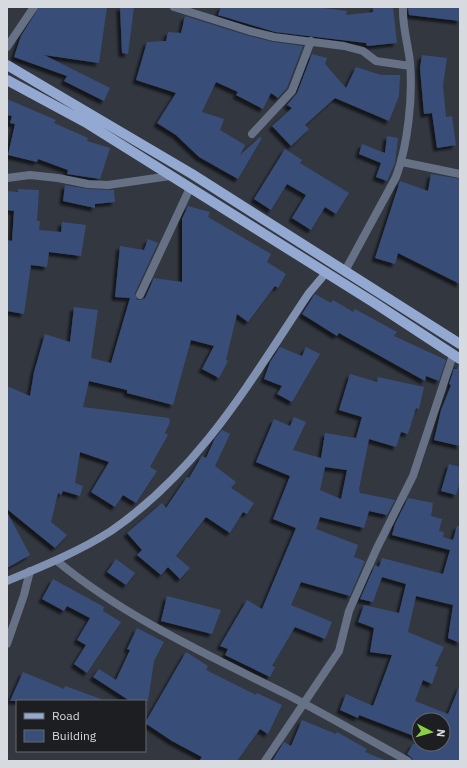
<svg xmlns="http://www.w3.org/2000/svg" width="467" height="768" font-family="'IBM Plex Sans',sans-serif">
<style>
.building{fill:#394e78;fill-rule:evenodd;filter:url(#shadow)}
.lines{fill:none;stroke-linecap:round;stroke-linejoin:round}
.street{stroke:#667185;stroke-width:8}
.secondary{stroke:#8090b0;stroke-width:8}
.primary{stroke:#94a9d1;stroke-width:10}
</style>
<defs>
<filter id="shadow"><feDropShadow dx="-3.5" dy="3.5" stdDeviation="1" flood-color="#0009"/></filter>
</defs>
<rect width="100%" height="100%" fill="#323740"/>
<path class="building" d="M39,7H107L99,63L44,55L110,88L104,101L64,81L67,76L14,57L21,36Z
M120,7H134L128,54L122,53Z
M221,7H316L347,11L346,15L373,12V7H393L397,43L367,46L366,43L275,32L218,15Z
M408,7H460V21L409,15Z
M185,16L249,36L273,42L303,46L287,88L278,98L271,93L263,109L236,95L238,92L216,82L202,112L224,119L220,130L245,145L240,155L260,137L262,138L238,179L199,157L176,135L157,123L176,93L136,80L147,42L166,41L168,32L181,33Z
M312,54L327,58L325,64L346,88L356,67L381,75H400L399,96L389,121L335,98L305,125L309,129L291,146L272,126L292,108L287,105L297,93Z
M422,55L447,58L443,85L446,117L452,116L456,145L437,148L432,113L424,114L420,68Z
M7,99L56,120L54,123L88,138L87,141L110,148L100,179L67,174L68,170L38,159L37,162L8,155L15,124L10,123L12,116L7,115Z
M387,136L398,138L395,163L387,181L376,177L381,163L359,154L362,144L385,153Z
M285,149L302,160L300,163L349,193L336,214L325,207L311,230L292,218L306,195L287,184L271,210L254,199Z
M431,174L460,179V284L398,253L395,264L375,258L400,181L428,191Z
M65,185L88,189L114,190L115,202L95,204V208L63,201Z
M18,189L39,190L37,221H40L39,230L61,232L62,222L86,225L81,256L49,252L47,267L31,265L24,314L7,311V240L12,241L14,211L7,210V191L18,192Z
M188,206L210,212L208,217L271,254L267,262L286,274L278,288L275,286L248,322L237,314L226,360L228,361L219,378L202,369L214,346L191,340L173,405L127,393V390L89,381L83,407L169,418L170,422L165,433L168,435L150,467L157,471L136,503L123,495L115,507L91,492L109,462L80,452L75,483L83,486L80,496L63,491L61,495L58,493L51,522L67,535L55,548L7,509V386L30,396L34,372L45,334L70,342L74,307L98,310L91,358L111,363L130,298L115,297L120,246L144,250L148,239L158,243L135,293L137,300H141L145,298L154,278L182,282V219Z
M315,294L331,303L333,300L353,312L355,309L397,332L394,336L446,360L439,381L426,376L425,381L339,333L337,336L302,314Z
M280,347L302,356L306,347L320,354L292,402L277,394L282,386L264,379L270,362Z
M458,365H460V446L434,440L441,410L451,385L449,384L454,369H457Z
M350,374L377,382L378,377L424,387L419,409L416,408L408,434L401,432L396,447L369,439L359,489L360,493L395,500L387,515L369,511L364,528L320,517L316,529L358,545L354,557L365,561L350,596L301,582L291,605L332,622L325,639L295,627L272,666L275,667L270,677L225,655L228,649L220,646L247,600L262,609L296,528L273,519L290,476L256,462L274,419L290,426L294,417L306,422L293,450L321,458L325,433L356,438L362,417L339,410ZM325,467L347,470L341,499L320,490Z
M222,430L230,434L215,466L236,482L231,488L254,503L247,514L243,512L230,533L206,517L176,556L190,568L180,579L168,567L161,575L137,555L142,550L127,533L162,503L166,508L187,477L189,478L202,456L206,458L215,438Z
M449,464L460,467V482L456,495L441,491Z
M408,498L433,503L431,516L442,519L439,531L444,532L443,537L453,540L457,526H460V643L448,638L453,605L416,596L408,632L444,647L435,666L438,667L432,684L423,680L415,701L448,714L460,685V761H413L412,758L407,754L413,744H443V720H419V738L359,715L358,718L340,710L346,694L373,706L392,655L370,652L374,628L358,622L364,605L399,613L406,584L382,577L373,602L360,599L375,565L379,567L382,558L443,574L450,550L392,535L395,524Z
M7,512L30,555L7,568Z
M116,559L135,573L126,585L107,572Z
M53,579L104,607L103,611L121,622L87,673L74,664L86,645L77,640L90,618L67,606L64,611L42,599Z
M167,596L221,610L212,634L161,621Z
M137,628L164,642L154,661L148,701H130L93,677L99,669L116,680L130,650L127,649Z
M186,652L208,666L206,670L256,695L257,693L282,705L268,734L260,729L237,761H199L202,757L172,741L145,723Z
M23,672L64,689L65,686L101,699V701H10Z
M302,720L336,734L337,732L367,749L365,752L387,761H272L284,742L291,746Z"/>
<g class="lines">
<path class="street" d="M174,7L250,31L274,37L344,46L363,51L376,61L410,66
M7,47L34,7
M252,134L292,91L311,41
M402,162L460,174
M7,178L30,175L58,178L88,184L108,185L170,176
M345,271L396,177C408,145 413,96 410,62C408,44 402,25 403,7
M140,295L190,188
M57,561C126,618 208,655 288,695C328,716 368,739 408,761
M7,644L24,595L30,571
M265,761L339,651L349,611L376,550L413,476L453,355"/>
<path class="secondary" d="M7,581C43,566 78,552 111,531C201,469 250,381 309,293L325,274"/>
<path class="primary" d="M7,65L192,174L460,344
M7,80L85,122L373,302L460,359"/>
</g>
<rect width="467" height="768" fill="none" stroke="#d7dadf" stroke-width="16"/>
<rect x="16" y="700" width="130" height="52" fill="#1c1e22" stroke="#67696e"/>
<rect x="24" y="713" width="20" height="6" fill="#94a9d1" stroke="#67696e"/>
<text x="52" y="720" font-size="12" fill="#d7dadf">Road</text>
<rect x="24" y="730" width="20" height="12" fill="#394e78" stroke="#67696e"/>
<text x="52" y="740" font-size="12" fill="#d7dadf">Building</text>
<g transform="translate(431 732) rotate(96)"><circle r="19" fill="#1c1e22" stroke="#67696e"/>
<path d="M0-3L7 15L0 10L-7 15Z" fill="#8bce46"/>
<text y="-6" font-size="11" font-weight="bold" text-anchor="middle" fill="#d7dadf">N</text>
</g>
</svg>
